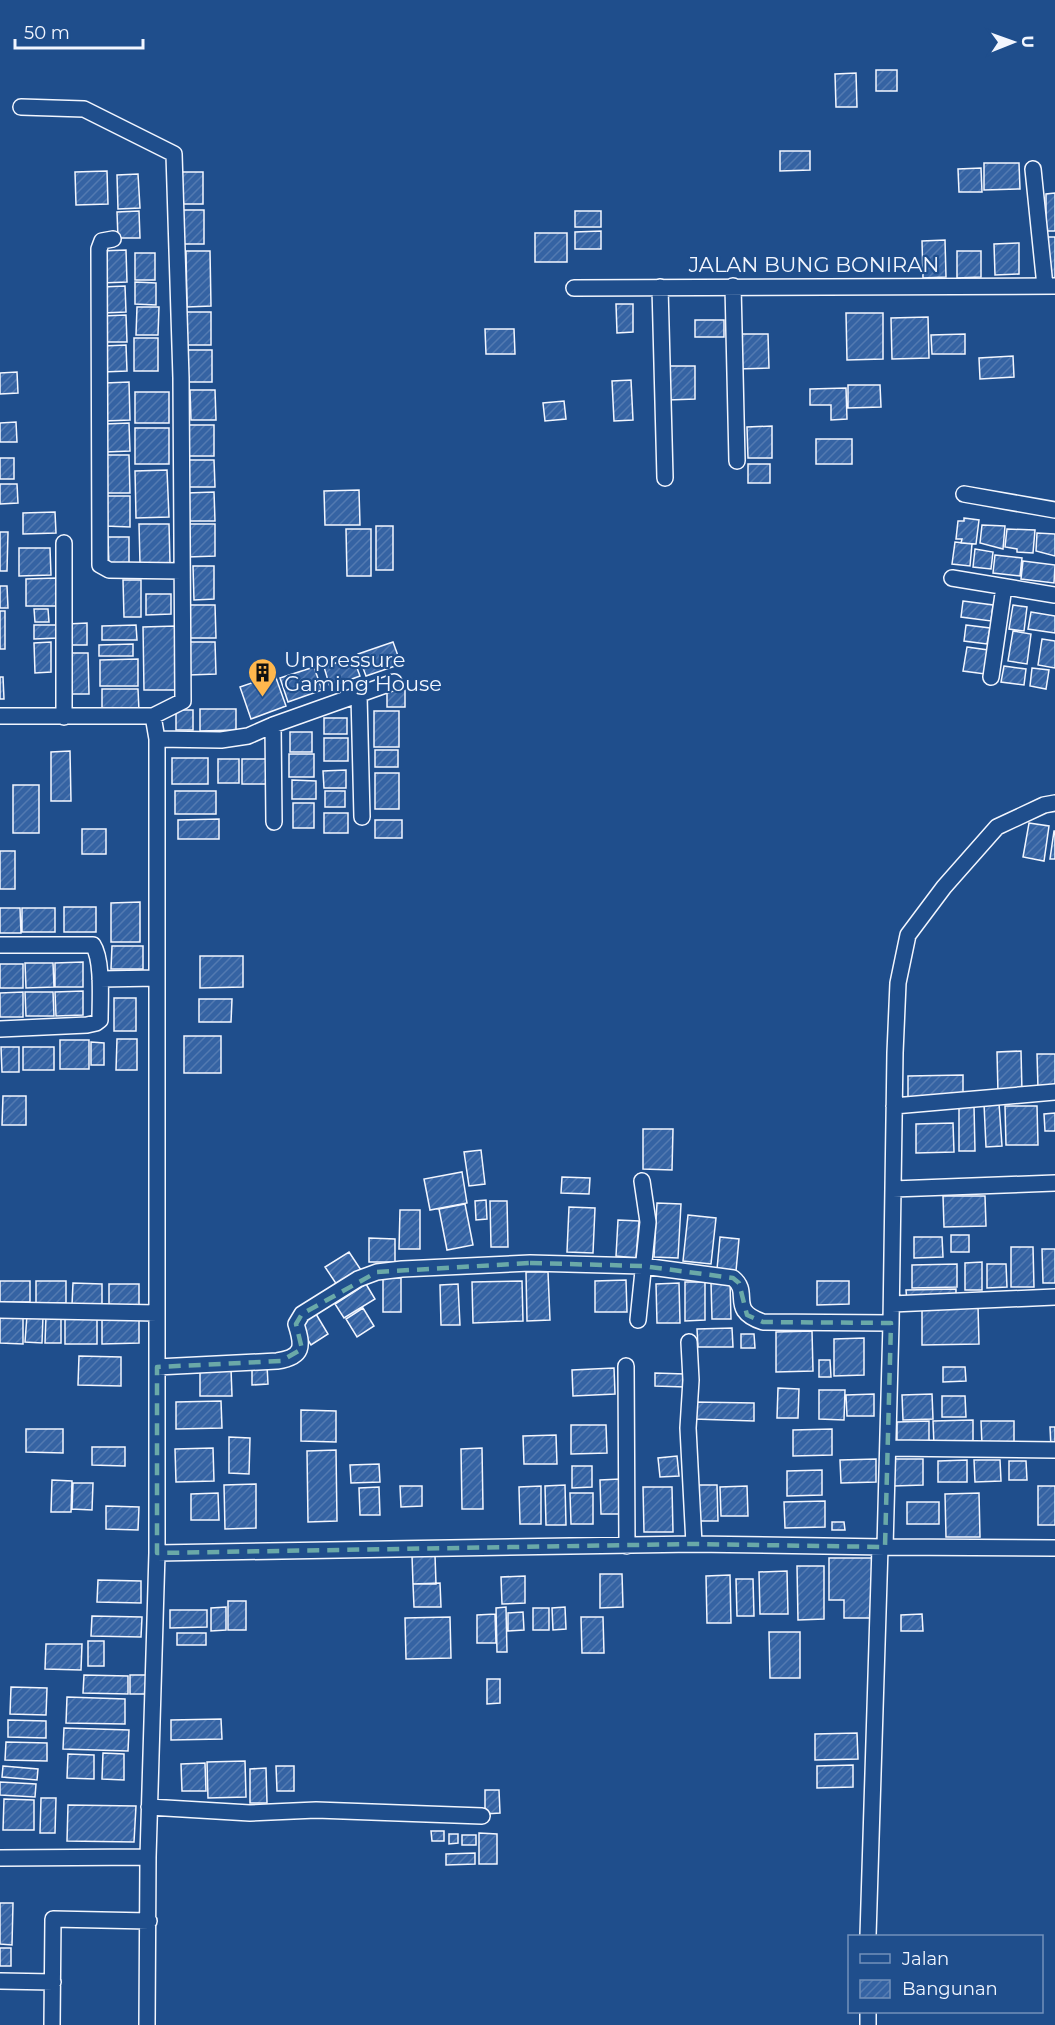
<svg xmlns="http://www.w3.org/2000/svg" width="1055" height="2025" font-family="Montserrat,sans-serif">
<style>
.building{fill:url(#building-hatch);stroke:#f2f6ff;stroke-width:1.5}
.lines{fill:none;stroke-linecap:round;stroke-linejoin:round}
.street-casing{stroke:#f2f6ff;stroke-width:18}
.street{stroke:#1f4e8c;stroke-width:15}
.marked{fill:none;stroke:#6aa9a8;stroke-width:4.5;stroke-dasharray:12 8;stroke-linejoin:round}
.labels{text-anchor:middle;stroke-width:4.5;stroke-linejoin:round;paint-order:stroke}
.street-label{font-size:21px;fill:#f2f6ff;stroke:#1f4e8c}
.poi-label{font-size:21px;fill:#f2f6ff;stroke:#1f4e8c;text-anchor:start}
</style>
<defs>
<pattern id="building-hatch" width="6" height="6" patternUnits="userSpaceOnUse" patternTransform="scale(1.5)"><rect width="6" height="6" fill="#3563a3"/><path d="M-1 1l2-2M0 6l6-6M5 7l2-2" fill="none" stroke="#537ab1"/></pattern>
</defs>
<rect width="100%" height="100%" fill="#1f4e8c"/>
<path class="building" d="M876,70H897V91H876Z
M856,73L857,107H836L835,74Z
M780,151H810V170L780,171Z
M984,163H1019L1020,189L984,190Z
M981,168L982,192H959L958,169Z
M107,171L108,204L76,205L75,172Z
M180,172H203V204H180Z
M138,174L140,208L118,209L117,175Z
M1055,193V231H1046V194Z
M182,210H204V244H182Z
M139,211L140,238H118L117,212Z
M575,211H601V227H575Z
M601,231V249H575V232Z
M535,233H567V262H535Z
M1044,237H1055V278H1045Z
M945,240L946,277L923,278L922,241Z
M1019,243V274L995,275L994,244Z
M126,250L127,282L101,283L100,251Z
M186,251H210L211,306L187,307Z
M957,251H981V277L957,278Z
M135,253H155V280H135Z
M135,282L156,283V305L135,304Z
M125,286L126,312L102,313L101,287Z
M616,304H633V332L617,333Z
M137,307H159L158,335H136Z
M186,312H211V345H186Z
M846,313H883V359L847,360Z
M126,315L127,342H102V316Z
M928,317L929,358L892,359L891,318Z
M695,320H724V337H695Z
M485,329H514L515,354H486Z
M736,334H768L769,368L737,369Z
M965,334V354H932L931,335Z
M134,338H158V371H134Z
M126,345L127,371L103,372V346Z
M186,350H212V382H186Z
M1013,356L1014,377L980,379L979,358Z
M667,366H695V399L668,400Z
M17,372L18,393L0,394V373Z
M631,380L633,420L614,421L612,381Z
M129,382L130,420L105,421V383Z
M848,385H880L881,407L848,408Z
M846,388L847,419L831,420V405H810V389Z
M190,390H215L216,420H191Z
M135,392H169V423H135Z
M564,401L566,419L545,421L543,403Z
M16,422L17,442H0V423Z
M129,423L130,451L105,452V424Z
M187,425H214V456H186Z
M772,426V458H748L747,427Z
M135,428H169V464H135Z
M816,439H852V464H816Z
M104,455H129L130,493H105Z
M0,458H14V479H0Z
M186,460H214L215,487H186Z
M748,464H770V483H748Z
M167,470L169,517L136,518L135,471Z
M0,484H17L18,503L0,504Z
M359,490L360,525H325L324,491Z
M214,492L215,521H187V493Z
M105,496H130V527L105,526Z
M55,512L56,533L23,534V513Z
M964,518L979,520L976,544L961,543L962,539H956L958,521H964Z
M139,524H169L170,563L140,564Z
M187,524H215V556L188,557Z
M982,525L1005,526L1003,549L980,543Z
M376,526H393V570H376Z
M346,529H371V576H347Z
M1007,529L1035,530L1033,553L1017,552V549L1005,547Z
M0,532H8L7,571H0Z
M1037,533L1055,534V556L1036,551Z
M108,537H129V567H109Z
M955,542L972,544L970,566L952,564Z
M19,548H50L51,575L19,576Z
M975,549L993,552L991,569L973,567Z
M995,555L1022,558L1020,576L993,573Z
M1023,561L1055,565L1054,583L1021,579Z
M193,566H214V599L194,600Z
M56,578L57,606H26V579Z
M123,580H141V617H124Z
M0,586H7L8,608H0Z
M146,594H171V614L146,615Z
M963,601L993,605L991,621L961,617Z
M188,605H215L216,638H188Z
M1013,605L1027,607L1024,631L1009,629Z
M34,609H48L49,622H35Z
M0,611H5V649H0Z
M1031,612L1055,616V633L1028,629Z
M87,623V645H67V624Z
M34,625H58V638L34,639Z
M136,625L137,640H102V626Z
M966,625L990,628L987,644L964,641Z
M176,626V690H144L143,627Z
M1013,631L1031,634L1027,664L1008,661Z
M1042,639L1055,641V668L1038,665Z
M51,642V672L35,673L34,643Z
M189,642H215L216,674L189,675Z
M393,642L401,664L366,676L358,654Z
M133,644V656H99V645Z
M967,647L988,650L985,674L963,671Z
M67,653H88L89,694H68Z
M353,657L360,676L330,687L324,667Z
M138,659V686H100V660Z
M1004,666L1026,669L1024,685L1001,682Z
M314,667L322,690L288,702L280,678Z
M1032,668L1049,670L1046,689L1030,686Z
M275,675L286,706L251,719L240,687Z
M0,677H3L4,699H0Z
M102,689H138L139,711H102Z
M387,690H405V707H387Z
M200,709H236V730L200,731Z
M176,710H193V730H176Z
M374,711H399V747H374Z
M324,718H347V734H324Z
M290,732H312V752H290Z
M324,738H348V761H324Z
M375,750H398V767H375Z
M70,751L71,801H51V752Z
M289,754H314V777H289Z
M172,758H208V784H172Z
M218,759H239V783H218Z
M242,759H266V784H242Z
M346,770V788H324L323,771Z
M375,773H399V809H375Z
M292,780L316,781V799H292Z
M13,785H39V833H13Z
M175,791H216V814H175Z
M325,791H345V807H325Z
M293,803H314V828H293Z
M324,813H348V833H324Z
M219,819V839H178V820Z
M375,820H402V838H375Z
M1029,823L1049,826L1044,861L1023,857Z
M82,829H106V854H82Z
M1054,831H1055V859H1050Z
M0,851H15V889H0Z
M140,902V942H111V903Z
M64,907H96V932H64Z
M0,908H20L21,933H0Z
M22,908H55V932H22Z
M112,946H143V969H111Z
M200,956H243V987L200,988Z
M83,962V987H55V963Z
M25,963H53L54,987L26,988Z
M0,964H23V988H0Z
M83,991V1015L56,1016L55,992Z
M23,992V1017H0V993Z
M25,992H53L54,1016H26Z
M114,998H136V1031H114Z
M199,999H232L231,1022H199Z
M184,1036H221V1073H184Z
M117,1039H137V1070H116Z
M60,1040H89V1069H60Z
M91,1042L104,1043V1065H91Z
M1,1047H19V1072H2Z
M23,1047H54V1070H23Z
M1021,1051L1022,1092L998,1093L997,1052Z
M1037,1054H1055V1087L1038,1088Z
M963,1075V1097L908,1098V1076Z
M3,1096H26V1125H2Z
M999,1103L1002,1146L986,1147L984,1104Z
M959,1106H974L975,1151H959Z
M1005,1106H1037L1038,1145H1006Z
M1055,1113V1131H1045L1044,1114Z
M953,1123L954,1152L916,1153V1124Z
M643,1129H673L672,1170L643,1169Z
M481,1150L485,1184L469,1186L464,1152Z
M462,1172L467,1203L430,1210L424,1179Z
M562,1177L590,1178L589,1194L561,1193Z
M943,1196H985L986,1226L944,1227Z
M486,1200L487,1219L476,1220L475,1201Z
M490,1201H507L508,1247H491Z
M657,1203L681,1204L678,1258L654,1257Z
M465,1204L473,1245L447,1250L439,1209Z
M569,1207L595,1208L593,1253L567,1252Z
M400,1210H420V1249H399Z
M688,1215L716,1218L711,1264L683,1261Z
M618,1220L639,1221L636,1258L616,1256Z
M951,1235H969V1252H951Z
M720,1237L739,1239L736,1271L717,1269Z
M914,1237H942L943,1257L914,1258Z
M369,1238L395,1239V1262H369Z
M1011,1247H1033L1034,1287H1011Z
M1042,1249H1055V1283H1043Z
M349,1252L361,1270L337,1285L325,1267Z
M982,1262V1290H965V1263Z
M957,1264V1287L912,1288V1265Z
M987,1264H1006L1007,1287L987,1288Z
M526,1272H548L550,1320L527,1321Z
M383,1278H401V1312H383Z
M626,1280L627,1312H595V1281Z
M0,1281H30V1302H0Z
M36,1281H66V1303H36Z
M522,1281L523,1321L473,1323L472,1282Z
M817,1281H849V1304L817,1305Z
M685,1282H705V1320L685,1321Z
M711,1282H730L731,1319H712Z
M73,1283L102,1284V1305H72Z
M679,1283L680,1323H657L656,1284Z
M109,1284H139V1306L109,1305Z
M366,1284L375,1299L344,1318L335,1304Z
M458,1284L460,1325H441L440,1285Z
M956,1289V1300L907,1302L906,1290Z
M978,1306L979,1344L922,1345V1307Z
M363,1308L374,1326L357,1337L346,1319Z
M316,1314L328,1334L311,1345L299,1325Z
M0,1315H23V1344L0,1343Z
M27,1315L43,1316L42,1343L25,1342Z
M46,1316L61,1317V1343H45Z
M65,1316H97V1344H65Z
M139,1317V1343L102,1344V1319Z
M732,1328L733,1347H698L697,1329Z
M812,1331L813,1371L776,1372V1332Z
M741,1334H754L755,1348H741Z
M864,1338V1375L834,1376V1339Z
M79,1356L121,1357V1386L78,1385Z
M819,1360H830L831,1377H819Z
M267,1365L268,1384L252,1385V1366Z
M943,1367H965L966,1381L943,1382Z
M614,1368L615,1394L573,1396L572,1370Z
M231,1369L232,1396H200V1370Z
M655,1373L685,1374V1387L655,1386Z
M778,1388L799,1389L798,1418H777Z
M819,1390H845L844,1420L819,1419Z
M874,1394V1416H847L846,1395Z
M932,1394L933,1419L903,1420L902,1395Z
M942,1396H965L966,1417H942Z
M221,1401L222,1428L176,1429V1402Z
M694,1402L754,1403V1421L694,1419Z
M301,1410L336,1411V1442L301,1441Z
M973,1420V1444L934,1445L933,1421Z
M929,1421V1445H897V1422Z
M981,1421H1014V1445H982Z
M571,1425H606L607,1453L571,1454Z
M1050,1427H1055V1448H1051Z
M26,1429H63V1453L26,1452Z
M832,1429V1455L793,1456V1430Z
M556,1435L557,1464H524L523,1436Z
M229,1437L250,1438L249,1474L229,1473Z
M92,1447H125V1466L92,1465Z
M213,1448L214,1481L176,1482L175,1449Z
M482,1448L483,1509H462L461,1449Z
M336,1450L337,1521L308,1522L307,1451Z
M677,1456L679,1476L660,1477L658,1458Z
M876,1459V1482L841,1483L840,1460Z
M894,1459H923V1485L894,1486Z
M967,1460V1482H938V1461Z
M974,1460H1000L1001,1481L975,1482Z
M1009,1461H1026L1027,1480H1009Z
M379,1464L380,1482L351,1483L350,1465Z
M572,1466H592V1487L572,1488Z
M822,1470V1495L787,1496V1471Z
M620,1479L621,1514H601L600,1480Z
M52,1480L72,1481L71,1512H51Z
M73,1483H93L92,1510L72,1509Z
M256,1484V1528L225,1529L224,1485Z
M565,1485L566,1525H546L545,1486Z
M696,1485H717L718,1521H696Z
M400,1486H422V1506L401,1507Z
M541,1486V1524H520L519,1487Z
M747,1486L748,1516H721L720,1487Z
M1038,1486H1055V1525H1038Z
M379,1487L380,1515H360L359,1488Z
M643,1487H672L673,1532H644Z
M218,1493L219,1520H191V1494Z
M570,1493H593V1524H571Z
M979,1493L980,1537H946L945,1494Z
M825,1501V1527L785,1528L784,1502Z
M907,1502H939V1524H907Z
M106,1506L139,1507L138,1530L106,1529Z
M832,1522H844L845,1530H832Z
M435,1555L436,1584H413L412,1556Z
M829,1558H873V1618H844V1600H829Z
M797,1566H824V1619L798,1620Z
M787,1571L788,1614H760L759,1572Z
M600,1574H622L623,1607L600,1608Z
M730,1575L731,1623H707L706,1576Z
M525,1576V1603L502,1604L501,1577Z
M736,1579H753L754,1616H737Z
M98,1580L141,1581V1603L97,1602Z
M440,1583L441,1607H414L413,1584Z
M228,1601H246V1630H228Z
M226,1607V1630L211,1631V1608Z
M506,1607L507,1652H497L496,1608Z
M565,1607L566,1629L553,1630L552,1608Z
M533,1608H549V1630H533Z
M170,1610H207V1627L170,1628Z
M523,1612L524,1630L508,1631V1613Z
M495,1614L496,1643H477V1615Z
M922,1614L923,1631H901V1615Z
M92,1616L142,1617L141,1637L91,1636Z
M450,1617L451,1658L406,1659L405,1618Z
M581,1617H603L604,1653H582Z
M769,1632H800V1678H770Z
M177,1633H206V1645H177Z
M88,1641H104V1666H88Z
M46,1644H82L81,1670L45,1669Z
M84,1675L128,1676V1694L83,1693Z
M130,1675H147L146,1694H130Z
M487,1679H500V1703L487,1704Z
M11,1687L47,1688L46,1715L10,1714Z
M67,1697L125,1699V1724L66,1723Z
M221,1719L222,1739L171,1740V1720Z
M8,1720L46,1721V1738L8,1737Z
M64,1728L129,1730L128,1751L63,1749Z
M857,1733L858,1759L815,1760V1734Z
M6,1742L47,1743V1761L5,1760Z
M103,1753L124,1754V1780L102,1779Z
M68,1754L94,1755V1779L67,1778Z
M245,1761L246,1797L208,1798L207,1762Z
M205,1763L206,1791H182L181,1764Z
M853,1765V1787L817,1788V1766Z
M3,1766L38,1769L37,1780L2,1777Z
M276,1766H294V1791H277Z
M266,1768L267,1803H250V1769Z
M0,1782L36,1784L35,1797L0,1795Z
M485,1790H499L500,1813L485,1814Z
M41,1798H56L55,1833H40Z
M4,1799L34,1800V1830H3Z
M68,1805L136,1806L134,1842L67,1841Z
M431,1831H444V1841H432Z
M479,1833L497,1834V1864H479Z
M449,1834H458V1843L449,1844Z
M462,1835H476V1845H462Z
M475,1853V1864L446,1865V1854Z
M0,1903H13L12,1945L0,1944Z
M0,1948H11V1966H0Z"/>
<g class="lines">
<defs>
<path id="street" d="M21,107L84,109L174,154L181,378L183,701L153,716
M1033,169L1045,286
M113,239L102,241L99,249L100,565L109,570L182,571
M733,286L737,461
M660,287L665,478
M574,288L1055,286
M964,494L1055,510
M952,578L1055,595
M991,677L1004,587
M359,695L362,817
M0,716H153L157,739V1553
M64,717V543
M273,725L274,822
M157,739L221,740L248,736L273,725L394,682
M0,945H93C103,960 100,1001 100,1020L96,1023L87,1025L0,1029
M100,979L157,978
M894,1106L1055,1092
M893,1189L1055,1183
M892,1304L1055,1297
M0,1310L157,1313
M638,1320L648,1222L642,1181
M689,1342L691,1380L688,1428L694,1544
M626,1366L627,1546
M157,1367L277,1361C304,1357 303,1346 296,1324L302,1314L358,1279L377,1272L402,1269L530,1263L643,1266L733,1278C752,1293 727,1310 763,1322L891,1323
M888,1448L1055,1450
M885,1547L1055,1548
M149,1807L250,1813L316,1810L482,1816
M0,1858L148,1857
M868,1936L880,1547
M0,1981L53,1982
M52,2025L53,1919L149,1921
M147,2025L148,1857L157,1553L694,1544L885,1547L891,1323L895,1053L898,983L908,935L944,887L997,827L1044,805L1055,803
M868,2025V2012"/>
</defs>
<use href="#street" class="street-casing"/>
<use href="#street" class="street"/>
</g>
<path class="marked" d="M530,1263L643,1266L733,1278L739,1283L747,1315L763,1322L891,1323L885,1547L694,1544L157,1553V1367L281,1361L302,1349L296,1324L302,1314L377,1272Z"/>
<defs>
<symbol id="building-pin" viewBox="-11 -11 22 30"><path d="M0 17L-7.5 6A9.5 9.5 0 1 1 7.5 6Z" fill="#ffb74d" stroke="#1f4e8c"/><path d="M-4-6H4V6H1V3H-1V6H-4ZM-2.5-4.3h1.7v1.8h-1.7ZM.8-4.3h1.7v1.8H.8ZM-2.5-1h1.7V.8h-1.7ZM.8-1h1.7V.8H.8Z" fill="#111"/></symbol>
</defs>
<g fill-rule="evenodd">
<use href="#building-pin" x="246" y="656" width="33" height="45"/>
</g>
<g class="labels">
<g class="street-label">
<text x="814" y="272">JALAN BUNG BONIRAN</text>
</g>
<g class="poi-label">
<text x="284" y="667">Unpressure<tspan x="284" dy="24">Gaming House</tspan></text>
</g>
</g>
<rect x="848" y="1935" width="195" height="78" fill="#1f4e8c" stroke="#7391ba" stroke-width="1.5"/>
<rect x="860" y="1954" width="30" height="9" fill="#1f4e8c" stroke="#7391ba" stroke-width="1.5"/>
<text x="902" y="1965" font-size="18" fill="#f2f6ff">Jalan</text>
<rect x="860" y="1980" width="30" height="18" fill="url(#building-hatch)" stroke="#7391ba" stroke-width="1.5"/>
<text x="902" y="1995" font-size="18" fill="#f2f6ff">Bangunan</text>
<g transform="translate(1013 42) rotate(89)" stroke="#1f4e8c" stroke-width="4.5" paint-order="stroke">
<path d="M0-4.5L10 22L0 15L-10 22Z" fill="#f2f6ff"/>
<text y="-9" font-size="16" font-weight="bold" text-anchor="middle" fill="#f2f6ff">U</text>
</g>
<path d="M15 39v9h128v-9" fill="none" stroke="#f2f6ff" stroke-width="3"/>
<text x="24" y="39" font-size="18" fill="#f2f6ff" stroke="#1f4e8c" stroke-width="4.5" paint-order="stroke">50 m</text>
</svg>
